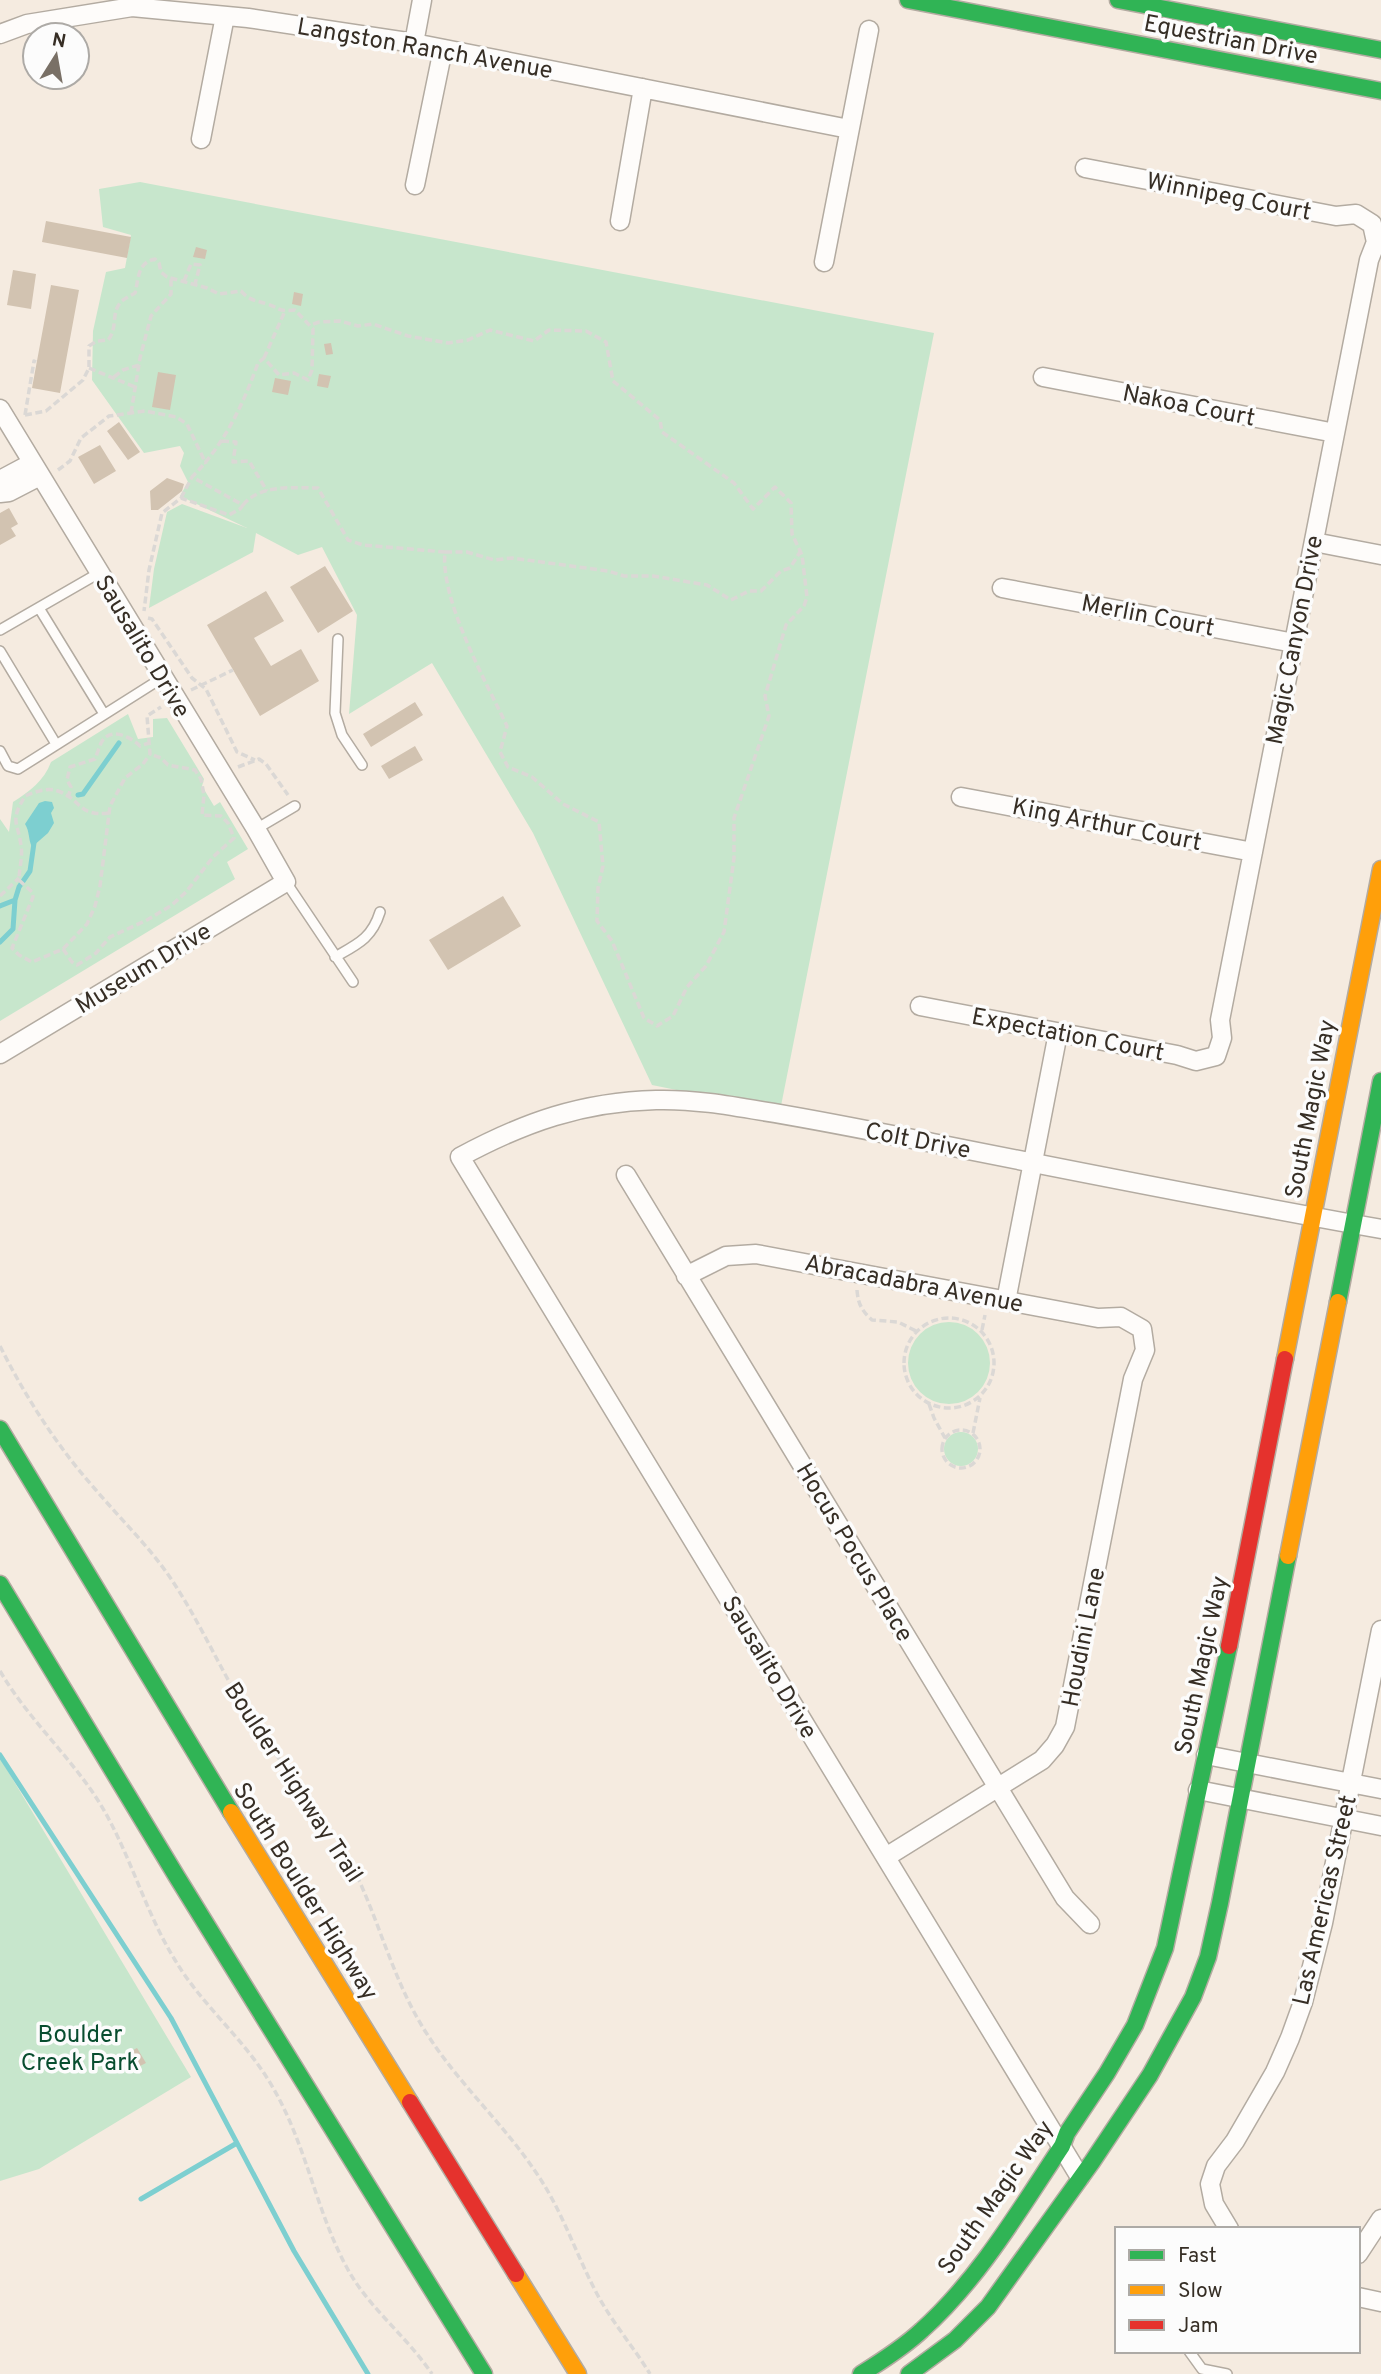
<svg xmlns="http://www.w3.org/2000/svg" width="1381" height="2374" font-family="Overpass,sans-serif">
<style>
.green{fill:#c7e6cc}
.water{fill:#7dcfd0}
.lines{fill:none;stroke-linecap:round;stroke-linejoin:round}
.stream{stroke:#7dcfd0;stroke-width:5}
.building{fill:#d2c3b1}
.lane-casing{stroke:#b3aba1;stroke-width:12}
.street-casing{stroke:#b3aba1;stroke-width:21}
.fast-casing{stroke:#b3aba1;stroke-width:19}
.slow-casing{stroke:#b3aba1;stroke-width:19}
.jam-casing{stroke:#b3aba1;stroke-width:19}
.path{stroke:#dbd8d5;stroke-width:3.5;stroke-dasharray:7 3.5;stroke-linecap:butt}
.lane{stroke:#fefcfa;stroke-width:9}
.street{stroke:#fefcfa;stroke-width:18}
.fast{stroke:#30b455;stroke-width:16}
.slow{stroke:#ff9f0a;stroke-width:16}
.jam{stroke:#e5322d;stroke-width:16}
.labels{text-anchor:middle;stroke-width:7;stroke-linejoin:round;paint-order:stroke}
.street-label{font-size:24px;fill:#362e25;stroke:#fcfcfc}
.park-label{font-size:24px;fill:#084d2f;stroke:#fcfcfc}
</style>
<rect width="100%" height="100%" fill="#f5ebe0"/>
<path class="green" d="M140,182L934,333L780,1111L652,1085L533,833L432,663L349,714L357,615L322,547L298,555L256,533L253,552L149,608L154,569L167,512L182,504L247,528L180,496L188,482L180,466L184,453L180,446L144,453L92,380L93,331L106,272L125,268L131,235L103,227L99,189Z
M128,714L138,739L153,737V719L167,718L204,779L202,786L214,806L220,802L248,849L227,862L235,879L0,1021V819L9,832L13,802C30,791 44,781 51,762Z
M908 1363a41 41 0 1 1 82 0a41 41 0 1 1-82 0Z
M944 1449a17 17 0 1 1 34 0a17 17 0 1 1-34 0Z
M0,1758L191,2077L39,2169L0,2181Z"/>
<path class="water" d="M45,801L52,802L54,808L51,813L54,823L48,833L32,847C28,839 30,832 25,824L39,803Z"/>
<g class="lines">
<path class="stream" d="M78,795L83,794L119,743
M0,906L15,900
M0,942L13,929L15,900L19,887L30,871L34,843
M0,1755L171,2018L294,2251L368,2374
M141,2199L237,2143"/>
</g>
<path class="building" d="M46,221L131,237L127,258L42,242Z
M196,247L207,250L205,259L193,257Z
M13,270L36,274L31,309L7,305Z
M51,285L79,290L60,393L32,388Z
M294,292L303,294L301,306L292,304Z
M331,343L333,354L326,355L324,344Z
M158,372L176,375L170,410L152,407Z
M319,374L331,376L328,388L317,386Z
M275,378L291,381L288,395L272,392Z
M119,422L140,452L128,460L107,431Z
M100,445L116,471L94,484L78,457Z
M167,478L184,484L182,491L158,510H151L150,491Z
M9,508L18,524L11,528L16,536L0,545V513Z
M325,566L353,611L318,633L290,587Z
M266,591L284,621L254,638L271,666L301,649L319,681L260,716L207,625Z
M415,702L423,715L371,747L363,734Z
M415,746L423,760L389,779L381,766Z
M503,896L521,926L448,970L429,940Z
M137,2048L146,2063L140,2066L131,2051Z"/>
<g class="lines">
<defs>
<path id="lane" d="M39,608L104,714
M0,630L99,573
M338,639L335,713L342,735L362,765
M0,651L56,744
M0,751L8,766L18,769L162,678
M256,829L295,806
M286,882L353,982
M335,957C358,944 372,938 380,912
M1189,2351L1202,2369L1227,2374"/>
<path id="street" d="M0,34L27,24L132,7L248,18L414,43L849,129
M414,43L422,0
M201,139L225,16
M415,185L443,49
M620,221L643,88
M824,262L869,30
M1043,377L1335,433
M0,409L256,829L286,882L0,1054
M0,483L2,479L32,463
M0,493L9,492L40,476
M1314,542L1381,555
M1002,588L1294,643
M961,797L1253,852
M920,1006L1177,1055L1196,1061L1216,1056L1222,1038L1220,1020L1369,260L1376,242L1372,224L1356,214L1336,216L1085,168
M626,1175L1065,1898L1090,1924
M686,1276L726,1256L756,1254L1098,1318L1121,1317L1142,1329L1145,1350L1133,1379L1065,1727L1055,1745L1042,1760L886,1857
M1006,1301L1058,1033
M1206,1755L1381,1789
M1198,1790L1381,1826
M1080,2177L460,1157C525,1122 582,1102 656,1100C692,1099 727,1105 762,1111C819,1120 876,1132 933,1143C1083,1173 1231,1202 1381,1229
M1229,2229L1214,2204L1210,2184L1216,2166L1235,2141L1275,2072L1290,2038L1303,2002L1323,1923L1381,1630
M1358,2254L1381,2219
M1358,2297L1381,2302"/>
<path id="fast" d="M908,0L1381,91
M1118,0L1381,50
M1338,1302L1381,1081
M0,1429L231,1812
M0,1584L177,1877L484,2374
M861,2374C882,2361 904,2347 922,2330C979,2279 1020,2209 1062,2146L1067,2133L1107,2073L1135,2025L1165,1948L1229,1646
M909,2374L955,2340L988,2307L1092,2162L1150,2075L1193,1997L1208,1957L1220,1903L1288,1556"/>
<path id="slow" d="M1285,1359L1381,869
M1288,1556L1338,1302
M231,1812L410,2102
M516,2274L578,2374"/>
<path id="jam" d="M1229,1646L1285,1359
M410,2102L516,2274"/>
</defs>
<use href="#lane" class="lane-casing"/>
<use href="#street" class="street-casing"/>
<use href="#fast" class="fast-casing"/>
<use href="#slow" class="slow-casing"/>
<use href="#jam" class="jam-casing"/>
<path class="path" d="M184,281L191,264L200,265L195,284
M264,358L285,311
M89,368L135,387
M114,377L123,370L139,365
M131,413L140,358L151,316L171,294V278
M25,415L46,411L83,380L89,368V346L97,341L108,340C118,328 111,314 120,303C123,299 130,296 135,293C139,278 137,263 155,259L159,263L161,272L167,277L207,288L219,294L241,291C250,301 255,300 267,304C281,308 276,312 295,310L313,329L312,370L308,380L294,373L279,375L264,358L258,363C243,405 224,445 192,477L243,505L240,509L229,515L181,498L162,513L149,570L144,611
M25,415L34,361L36,362
M222,441L236,442L233,462L249,461L267,491
M58,470L70,461L81,438L109,416L145,411L176,417L187,424L206,464
M181,498L192,477
M243,505C260,484 293,488 318,488L348,540L363,545L445,552C440,600 486,682 507,726L500,752L508,767L532,777L563,804L599,822L603,866L598,888L597,921L612,941L644,1018L657,1026L673,1016L687,987L706,966L724,932L734,858V818L769,716L765,696L786,625L804,606L807,597L802,555L792,534L791,503L775,487L753,509L734,483L662,432L660,420L613,381L606,342L586,331L549,330L534,341L490,330L468,340L448,343L408,336L373,324L358,326L340,321L319,322L311,325
M445,552H467L494,560L512,558L608,571L624,576H653L707,585L731,600L749,591H761L781,571L790,568L800,552
M148,618L152,619L192,678L206,689L237,752L255,760
M191,690L233,670
M238,767L259,759L266,764L288,795
M68,798L71,787L67,780L70,767L95,759C97,754 99,748 101,743C110,726 131,737 140,746L149,743
M109,813C78,817 81,799 58,791C47,787 35,792 25,796C10,821 17,820 21,845C23,857 19,869 19,880L32,892L33,897L12,948L19,955L32,962L63,949L87,924L95,906L100,886L110,806L125,778L143,764L150,754L147,716L161,707
M0,896L19,878
M63,949L72,962L77,965L96,953L110,937L147,920L172,905L186,892L213,857L234,838L228,823L221,816L202,815L204,795L201,779L195,770L168,765L161,758L150,754
M857,1290C858,1304 862,1311 872,1320L898,1322L916,1331
M904 1363a45 45 0 1 1 90 0a45 45 0 1 1-90 0Z
M982,1330L985,1315
M0,1346C26,1398 57,1446 95,1489C123,1522 154,1551 177,1588C205,1632 225,1679 253,1722C283,1768 322,1809 348,1858C377,1912 390,1973 422,2026C455,2081 504,2123 539,2177C563,2213 576,2254 596,2292C611,2321 633,2346 650,2374
M929,1404L934,1418L945,1438
M942 1449a19 19 0 1 1 38 0a19 19 0 1 1-38 0Z
M973,1433L980,1398
M0,1671C28,1719 70,1756 99,1802C130,1852 144,1910 175,1960C201,2004 242,2037 269,2081C306,2141 314,2206 346,2266C368,2308 406,2335 432,2374"/>
<use href="#lane" class="lane"/>
<use href="#street" class="street"/>
<use href="#fast" class="fast"/>
<use href="#slow" class="slow"/>
<use href="#jam" class="jam"/>
</g>
<g class="labels">
<g class="street-label">
<text transform="translate(1231 39) rotate(11)" y="8">Equestrian Drive</text>
<text transform="translate(425 48) rotate(10)" y="8">Langston Ranch Avenue</text>
<text transform="translate(1229 196) rotate(11)" y="8">Winnipeg Court</text>
<text transform="translate(1189 405) rotate(11)" y="8">Nakoa Court</text>
<text transform="translate(1148 615) rotate(11)" y="8">Merlin Court</text>
<text transform="translate(1294 640) rotate(-79)" y="8">Magic Canyon Drive</text>
<text transform="translate(143 646) rotate(59)" y="8">Sausalito Drive</text>
<text transform="translate(1107 824) rotate(11)" y="8">King Arthur Court</text>
<text transform="translate(143 968) rotate(-31)" y="8">Museum Drive</text>
<text transform="translate(1068 1034) rotate(11)" y="8">Expectation Court</text>
<text transform="translate(1310 1109) rotate(-79)" y="8">South Magic Way</text>
<text transform="translate(918 1140) rotate(11)" y="8">Colt Drive</text>
<text transform="translate(914 1283) rotate(11)" y="8">Abracadabra Avenue</text>
<text transform="translate(855 1552) rotate(59)" y="8">Hocus Pocus Place</text>
<text transform="translate(1083 1637) rotate(-79)" y="8">Houdini Lane</text>
<text transform="translate(1201 1665) rotate(-78)" y="8">South Magic Way</text>
<text transform="translate(770 1667) rotate(59)" y="8">Sausalito Drive</text>
<text transform="translate(294 1782) rotate(57)" y="8">Boulder Highway Trail</text>
<text transform="translate(306 1891) rotate(58)" y="8">South Boulder Highway</text>
<text transform="translate(1324 1900) rotate(-77)" y="8">Las Americas Street</text>
<text transform="translate(995 2197) rotate(-55)" y="8">South Magic Way</text>
</g>
<g class="park-label">
<text x="80" y="2042">Boulder<tspan x="80" dy="28">Creek Park</tspan></text>
</g>
</g>
<rect x="1115" y="2227" width="245" height="126" fill="#fcfcfc" stroke="#adaaa6" stroke-width="2"/>
<rect x="1129" y="2250" width="35" height="10" fill="#30b455" stroke="#adaaa6" stroke-width="2"/>
<text x="1178" y="2262" font-size="21" fill="#362e25">Fast</text>
<rect x="1129" y="2285" width="35" height="10" fill="#ff9f0a" stroke="#adaaa6" stroke-width="2"/>
<text x="1178" y="2297" font-size="21" fill="#362e25">Slow</text>
<rect x="1129" y="2320" width="35" height="10" fill="#e5322d" stroke="#adaaa6" stroke-width="2"/>
<text x="1178" y="2332" font-size="21" fill="#362e25">Jam</text>
<g transform="translate(56 56) rotate(11)"><circle r="33" fill="#fcfcfc" stroke="#adaaa6" stroke-width="2"/>
<path d="M0-5L12 26L0 18L-12 26Z" fill="#797066"/>
<text y="-10" font-size="19" font-weight="bold" text-anchor="middle" fill="#362e25">N</text>
</g>
</svg>
